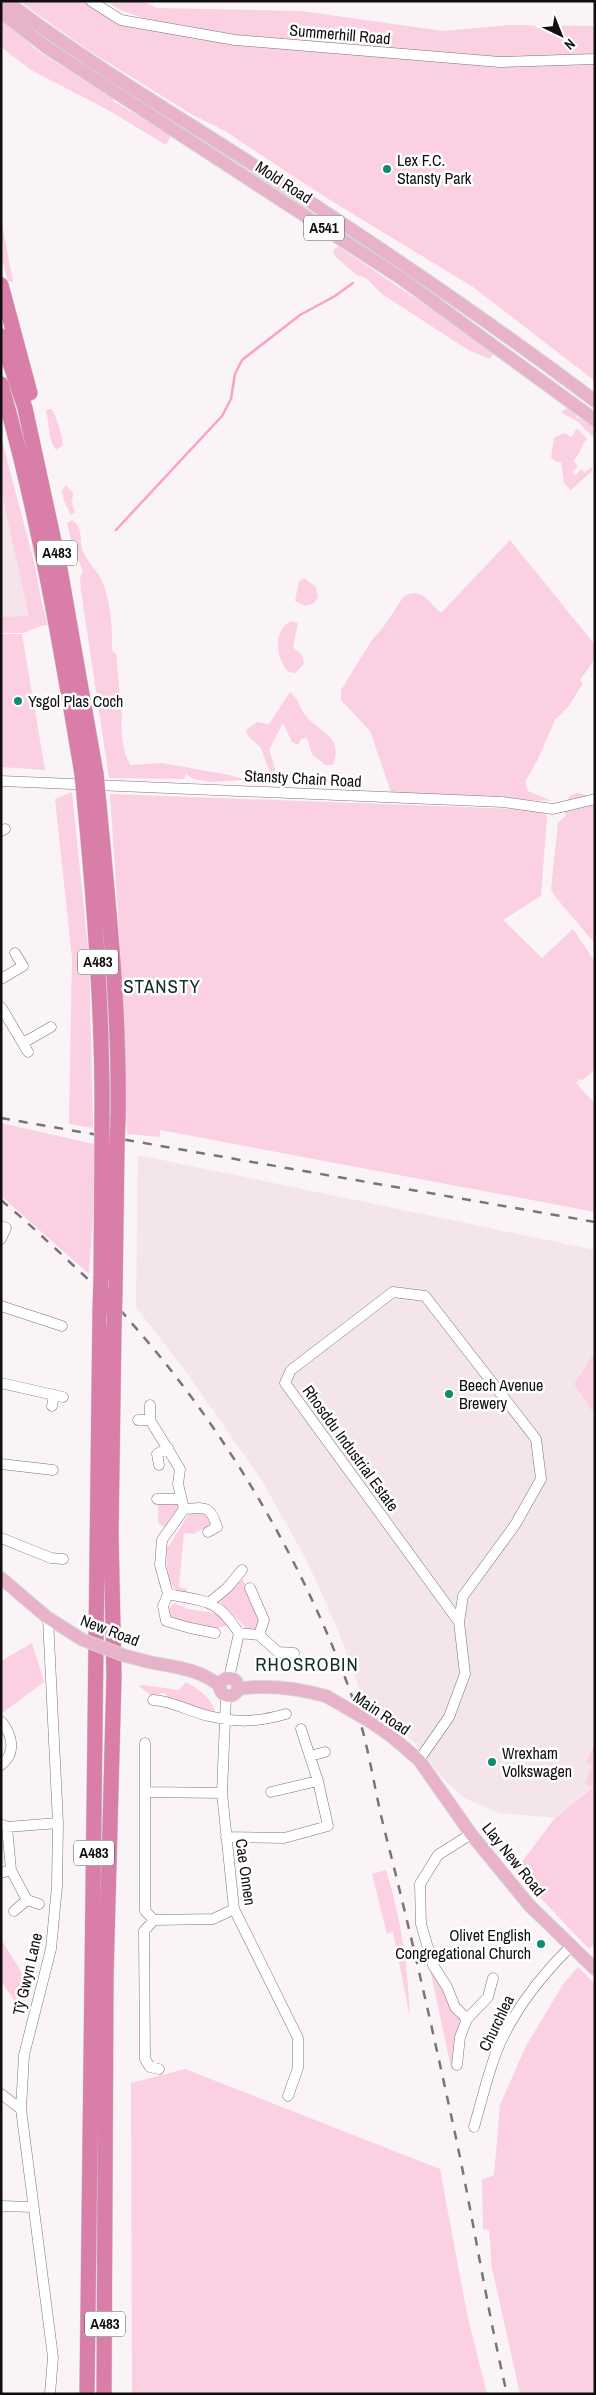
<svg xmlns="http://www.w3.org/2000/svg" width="596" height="2395" font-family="'Archivo Narrow',sans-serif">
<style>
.built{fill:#f3e5ea}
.green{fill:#fbd0e2}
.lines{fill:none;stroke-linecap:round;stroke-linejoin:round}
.stream{stroke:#fca0ca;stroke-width:2.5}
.minor-casing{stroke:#7b7678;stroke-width:11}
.major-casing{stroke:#d4d4d4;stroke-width:14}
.highway-casing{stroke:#d4d4d4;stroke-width:16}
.minor{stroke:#fff;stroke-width:10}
.major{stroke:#e8b2cb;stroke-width:12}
.highway{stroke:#d87ea8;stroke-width:15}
.rail{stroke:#797577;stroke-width:2.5;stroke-dasharray:9 9;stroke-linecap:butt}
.major-bridge-casing{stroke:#d4d4d4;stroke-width:14;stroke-linecap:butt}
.highway-bridge-casing{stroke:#d4d4d4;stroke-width:16;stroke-linecap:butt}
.major-bridge{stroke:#e8b2cb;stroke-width:12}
.highway-bridge{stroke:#d87ea8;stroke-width:15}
.poi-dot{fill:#0f8b6f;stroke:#fff;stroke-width:2}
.labels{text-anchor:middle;stroke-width:5;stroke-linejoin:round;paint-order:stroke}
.shield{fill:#fff;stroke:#585657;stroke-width:1}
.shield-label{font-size:15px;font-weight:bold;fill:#100e0f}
.street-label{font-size:16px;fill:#100e0f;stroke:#fff}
.poi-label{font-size:16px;fill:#100e0f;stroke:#fff;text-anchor:start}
.quarter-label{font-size:19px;letter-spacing:1px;fill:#123027;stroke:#fff}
</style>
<rect width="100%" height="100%" fill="#faf4f7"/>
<path class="built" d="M1,463L40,626H1Z
M138,1155L595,1250V1779L593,1786L555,1818L499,1813L466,1799L447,1783L412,1740L366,1707L338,1630L306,1559L261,1479L189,1376L136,1307Z"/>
<path class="green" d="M19,1H85L125,24L149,20L120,10L106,1H143L157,8L301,11L444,31L509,25L595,26V381L473,287L325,197L225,131L191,114L88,50Z
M1,19L38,51L114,99L113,101L171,135L166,145L108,110L31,70L1,47Z
M1,218L13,282L8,281L1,256Z
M338,246L487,347L493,354L490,359L468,350L382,294L366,278L357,275L347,267L335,256L333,251Z
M568,408L573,409L577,418L595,423V439L577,421L562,413L563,410Z
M48,409H51C56,413 63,438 63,445L56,450C47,438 50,424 46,411Z
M576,429L579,430L587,439C580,446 583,451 573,461L578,466L572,473L576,475L581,469L585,473L591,467L593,470L571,490L564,483L561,462H556L551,458L554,438L564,433L572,437Z
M1,437L34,562L41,600L48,625L40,626L24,633H1V617L29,616L1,489Z
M66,485L73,493L72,503L75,512L71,515L64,501L62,491Z
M72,520C84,527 79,541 83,551C86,560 95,568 100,577C110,595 113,629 112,651L116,654L122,717C120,728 123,757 131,765L162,763L229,775L247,780L212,782L193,779L186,774L184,779L109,778L81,591L80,578L83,571L72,544L67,523Z
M510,540L595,645V659L580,680L583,683L569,706L555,720L538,759L525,782L528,791L552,801L509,799L501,795L499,798L391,792L370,731L341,700V690L372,640L384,626L404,596C421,587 429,602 441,613Z
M304,578L316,587L318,597L314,603L305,606L295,601L299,581Z
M291,621L298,623L293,647L302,655L304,664L295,673L288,672C276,658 272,631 291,621Z
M1,634H22L45,770L1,767Z
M290,692C299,699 299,707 305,715C320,733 344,736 333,765H325L312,754L307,738L301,739L298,745L292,742L283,723L269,750C272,760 279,774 274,784L261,748L248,736L246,730L257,722L269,724Z
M72,792L89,958L93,1128L69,1124L72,958L55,799Z
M577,793L590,796L595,794V944L554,895L551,889L558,823L566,815L563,810C565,801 568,796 577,793Z
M110,794L542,810L547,817L541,896L503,920L542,958L573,929L595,962V1069L583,1080L580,1079L576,1083L595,1104V1212L160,1130V1137L127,1134L121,962Z
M1,1123L94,1144L93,1215L89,1274L1,1196Z
M595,1352V1409L592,1411L574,1384Z
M161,1502L177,1503L179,1506L164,1527L158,1523V1504Z
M196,1511L207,1513L211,1523L209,1526L193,1534L184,1533L179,1587L187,1589L186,1596C166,1589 166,1564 167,1546H169L188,1515Z
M243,1579L261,1625L255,1630L246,1628L218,1600Z
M174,1603L188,1609L220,1614L230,1625L212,1629L170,1619L168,1609Z
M32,1643L44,1682L1,1714V1661Z
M186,1682C200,1690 212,1698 216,1714L167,1698L166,1694L161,1693L154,1698L139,1686L143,1685L179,1690Z
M595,1743V1943L589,1949L515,1871L555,1818L593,1787L585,1784L592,1766L586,1763Z
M386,1870C401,1918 408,1967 410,2018L393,1932L387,1934L372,1874Z
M1,1939L28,1983L23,2013L1,1981Z
M427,1955L462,2021L453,2049L452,2072Z
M578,1967L595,1984V2394H520L492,2268L489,2230L483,2229L482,2180L494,2175L500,2105L526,2046L564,1983Z
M185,2069L440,2169L467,2314L487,2394H132L131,2083Z"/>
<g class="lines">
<path class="stream" d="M116,530L222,416L231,399L235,374L242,360L300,315L335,296L353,283"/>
<defs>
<path id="minor" d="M91,1L121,20L235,40L500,62L595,59
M1,781L503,802L553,809L595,799
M1,831L5,829
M1,979L23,966L15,953
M1,1007L28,1052
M23,1043L51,1027
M1,1226L6,1228L1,1239
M1,1306L62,1326
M1,1383L63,1397
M150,1405V1420
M52,1406L54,1395
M138,1420H150L180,1469L178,1484L184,1509L162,1540L160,1565L168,1594C207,1602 216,1598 239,1633L229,1678
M1,1464L53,1470
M159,1465L157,1454L168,1448
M157,1499H180
M184,1509C205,1508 210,1504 217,1527L208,1532
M1,1538L51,1558L63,1559
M250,1588L264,1620L259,1635
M168,1594L163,1606L166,1621L190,1628L215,1633
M210,1602L227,1588L242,1570
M48,1618L58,1823L57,1886L51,1949L24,2055L21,2109L53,2357L50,2394
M239,1633L259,1635L278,1652L294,1653
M226,1696L222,1793L234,1909L298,2038V2068L288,2096
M153,1700C173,1701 190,1712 209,1716C238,1723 257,1722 286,1714
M145,1743V1911L154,1920L213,1919L234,1909
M310,1756L325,1752
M419,1760L449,1717L465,1674L459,1622L285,1383L291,1370L393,1292L425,1296L536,1439L541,1479L515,1525L463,1596L459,1622
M1,1765C17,1753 12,1735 2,1722
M145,1792L222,1793
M271,1792L318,1781
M3,1825L7,1827L58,1823
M7,1827L11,1870L27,1900L39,1904
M226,1837L284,1838L328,1826L318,1781L301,1729
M1,1873L11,1870
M14,1911L27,1900
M154,1920L144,1931L145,2059L150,2067L159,2069
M467,2019L488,1997L493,1978
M457,2065L460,2037L467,2019L455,2007L447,1987L433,1965L421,1924L420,1884L438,1855L471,1834
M1,2094L21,2109
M474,2127C481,2103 487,2077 496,2053C512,2012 539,1978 570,1947
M1,2206L33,2207"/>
<path id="major" d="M6,1C86,62 172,112 255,166C371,241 485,318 595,401
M1,12L46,47L402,279L595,420
M1,1578L48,1618L83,1640
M149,1662C175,1667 200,1669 220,1686
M220 1687a9 9 0 1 1 18 0a9 9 0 1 1-18 0Z
M238,1689C268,1684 297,1688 326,1696
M371,1722L391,1736L419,1760L471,1834L529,1905L595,1969"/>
<path id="highway" d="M1,285L30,393
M1,336L25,408L60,569L96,774
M1,384C38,512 60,642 82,774
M99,805C109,909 120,1015 118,1120
M85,806C95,910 103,1015 102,1120
M101,1279L102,1144
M115,1291L117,1146
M87,2394L100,1311
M104,2394L106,1976L114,1676L111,1534L114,1326"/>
</defs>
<use href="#minor" class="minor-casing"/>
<use href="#major" class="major-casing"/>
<use href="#highway" class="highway-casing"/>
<use href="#minor" class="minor"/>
<use href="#major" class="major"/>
<use href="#highway" class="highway"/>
<path class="rail" d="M1,1118L595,1222
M1,1200C32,1226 61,1254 90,1281C103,1294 117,1305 128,1319C226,1429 305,1564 354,1702C369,1745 374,1789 385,1832C411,1933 434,2036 456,2138C474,2223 487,2309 507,2394"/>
<defs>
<path id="major-bridge" d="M83,1640L126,1656L149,1662
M326,1696L371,1722"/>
<path id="highway-bridge" d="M82,774L85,806
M96,774L99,805
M102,1144V1120
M117,1146L118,1120
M100,1311L101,1279
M114,1326L115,1291"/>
</defs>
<use href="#major-bridge" class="major-bridge-casing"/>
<use href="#highway-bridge" class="highway-bridge-casing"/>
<use href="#major-bridge" class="major-bridge"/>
<use href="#highway-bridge" class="highway-bridge"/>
</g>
<g class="poi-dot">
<circle cx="387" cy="169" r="5"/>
<circle cx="18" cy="701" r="5"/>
<circle cx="449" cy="1394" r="5"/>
<circle cx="492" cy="1762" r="5"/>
<circle cx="541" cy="1944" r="5"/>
</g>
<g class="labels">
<g class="shield">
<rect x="304" y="215.5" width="40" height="25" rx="4"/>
<rect x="37" y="540.5" width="40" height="25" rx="4"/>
<rect x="78" y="949.5" width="40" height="25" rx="4"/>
<rect x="74" y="1840.5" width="40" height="25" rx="4"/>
<rect x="85" y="2311.5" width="40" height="25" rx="4"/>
</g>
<g class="shield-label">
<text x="324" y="233">A541</text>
<text x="57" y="558">A483</text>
<text x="98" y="967">A483</text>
<text x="94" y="1858">A483</text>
<text x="105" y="2329">A483</text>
</g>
<g class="street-label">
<text transform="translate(340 34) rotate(5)" y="6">Summerhill Road</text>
<text transform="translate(284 182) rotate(33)" y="6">Mold Road</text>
<text transform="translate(303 778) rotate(3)" y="6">Stansty Chain Road</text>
<text transform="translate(351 1448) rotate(54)" y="6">Rhosddu Industrial Estate</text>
<text transform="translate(110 1630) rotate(21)" y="6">New Road</text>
<text transform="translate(382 1713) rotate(34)" y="6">Main Road</text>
<text transform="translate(514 1859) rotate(51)" y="6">Llay New Road</text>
<text transform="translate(246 1872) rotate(82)" y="6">Cae Onnen</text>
<text transform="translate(27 1974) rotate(-77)" y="6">Tŷ Gwyn Lane</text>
<text transform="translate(496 2023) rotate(-64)" y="6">Churchlea</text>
</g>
<g class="poi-label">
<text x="397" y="166">Lex F.C.<tspan x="397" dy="18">Stansty Park</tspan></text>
<text x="28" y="707">Ysgol Plas Coch</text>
<text x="459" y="1391">Beech Avenue<tspan x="459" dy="18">Brewery</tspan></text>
<text x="502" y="1759">Wrexham<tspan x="502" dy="18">Volkswagen</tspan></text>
<text x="531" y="1941" text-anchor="end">Olivet English<tspan x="531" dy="18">Congregational Church</tspan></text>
</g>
<g class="quarter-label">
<text x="162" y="993">STANSTY</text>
<text x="307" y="1671">RHOSROBIN</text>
</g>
</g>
<rect width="596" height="2395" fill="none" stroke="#100e0f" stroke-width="5"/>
<g transform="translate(561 35) rotate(137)" stroke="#ffffff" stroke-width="4" paint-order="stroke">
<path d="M0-4L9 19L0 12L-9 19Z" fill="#100e0f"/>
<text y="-8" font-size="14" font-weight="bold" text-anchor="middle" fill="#100e0f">N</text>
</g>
</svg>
